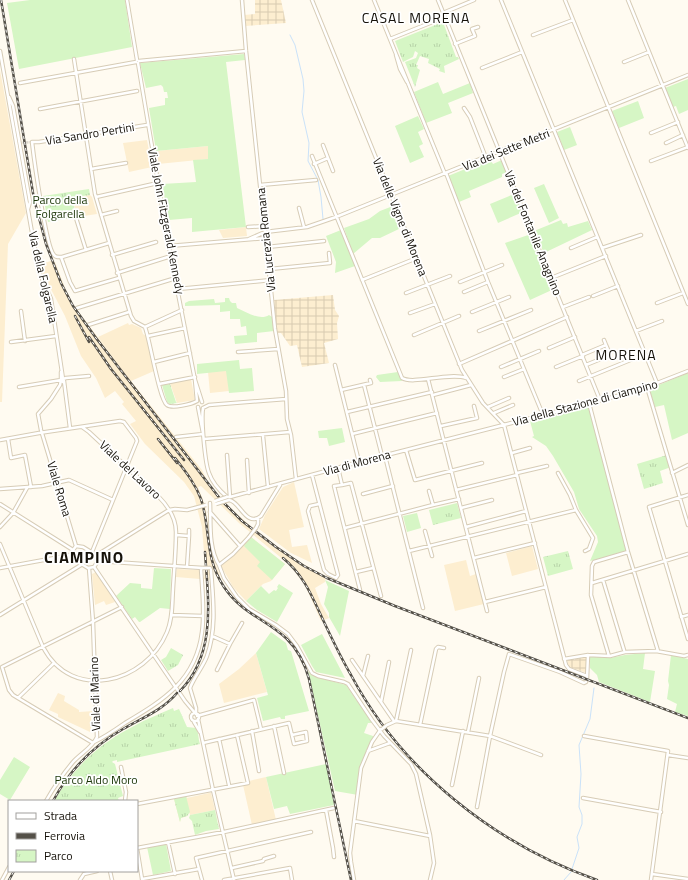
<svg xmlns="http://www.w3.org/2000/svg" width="688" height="880" font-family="'Titillium Web',sans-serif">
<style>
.built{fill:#fdeed0}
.industrial{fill:url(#industrial-grid)}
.grass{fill:#d6f6c5}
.park{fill:url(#park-tufts)}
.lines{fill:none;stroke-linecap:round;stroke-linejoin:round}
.stream{stroke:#cae2f9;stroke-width:1}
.minor-tunnel{stroke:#dcd8ce;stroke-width:2.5;stroke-dasharray:2.5 1;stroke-linecap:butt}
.minor-casing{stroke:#d7ccb6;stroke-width:4.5}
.minor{stroke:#fff;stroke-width:2.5}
.rail-casing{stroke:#545048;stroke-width:2.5}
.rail{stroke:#fff;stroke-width:1;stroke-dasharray:3;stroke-linecap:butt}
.minor-bridge-casing{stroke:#d7ccb6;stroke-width:4.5;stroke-linecap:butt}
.minor-bridge{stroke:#fff;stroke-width:2.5}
.labels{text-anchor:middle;stroke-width:3.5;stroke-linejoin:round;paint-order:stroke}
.street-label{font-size:12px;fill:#16120a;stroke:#fff}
.park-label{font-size:12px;fill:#193405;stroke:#fff}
.quarter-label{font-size:14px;letter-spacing:1px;fill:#16120a;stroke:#fff}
.district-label{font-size:16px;font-weight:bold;letter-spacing:1px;fill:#16120a;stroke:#fff}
</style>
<defs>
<pattern id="industrial-grid" width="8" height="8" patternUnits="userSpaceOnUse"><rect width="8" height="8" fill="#fdeed0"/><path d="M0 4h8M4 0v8" fill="none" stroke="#d8cbb1"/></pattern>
<pattern id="park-tufts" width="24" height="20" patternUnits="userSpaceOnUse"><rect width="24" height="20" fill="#d6f6c5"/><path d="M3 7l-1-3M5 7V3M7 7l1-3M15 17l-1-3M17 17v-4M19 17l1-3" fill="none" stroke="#b7d2a8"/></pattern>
</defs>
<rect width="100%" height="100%" fill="#fffbf1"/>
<path class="built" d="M0,70L26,213L8,244L2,402H0Z
M147,140L152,167L129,172L123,143Z
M208,146V159L158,164L156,151Z
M90,195L92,197L97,214L77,217L73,199L75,197Z
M246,227L247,236L223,238L219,230Z
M53,260L54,262H55L67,293L74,306L125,373L98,337L128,323L129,325L132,324L141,328L143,334L146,336L154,371L131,381L202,470L209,484L229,507L256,531L278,548L297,561L327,577L325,580V582L315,588L321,604L329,618L321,621L305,585L291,566L239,523L201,486L198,487L203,500L206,510L212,555L220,576L217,578L212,567H210L209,580L204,579L205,565L202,527L194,496L184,482L145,444L130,424L136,421L122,404L124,402L115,391L105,398L96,378L81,356L65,316L44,276L40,265Z
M227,370L229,391L210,393L208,372Z
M191,379L195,400L177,403L170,383Z
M294,482L304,527L289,530L292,547L307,545L312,563L291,553L259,529L265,515L283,487Z
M251,537L285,564L271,581L263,584L246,601L233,587L221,566L234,555Z
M532,546L538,569L512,576L506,553Z
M466,560L470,576L476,574L484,604L455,611L444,565Z
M177,569L199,570L200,579L176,577Z
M96,572L103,583L115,602L106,605L104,601L95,605L92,574Z
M256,653L267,692L224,703L219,684L239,669Z
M58,693L65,696L64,701L79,710V712L94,711V716L91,717V731L90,732L58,717V714L49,710Z
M266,777L276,820L252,825L243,785L249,784V781Z
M209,793H211L215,810L190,815L189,812L187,816L181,818L180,822L174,799L186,796L187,798Z"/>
<path class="industrial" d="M255,0H281L286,23L245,26L244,15L255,14Z
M333,295L335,310L339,316L337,323L338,339L324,343L329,363L302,367L297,345L290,346L281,333H277L274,300Z
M587,656V673L569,667L567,660L574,658V660L578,657Z"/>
<path class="grass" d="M30,0H125L132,47L19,69L7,3Z
M244,54L245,60L226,62L246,227L192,232V218L169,220L162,184L196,182L193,160L208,159V146L156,151L149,108L165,105V98H168L167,92H164L163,87L161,85L146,88L140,63Z
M688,79V110L679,114L676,106L673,107L665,88Z
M438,82L443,94L470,83L473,93L448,103L452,113L426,123L414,92Z
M638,101L644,118L619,128L612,111Z
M418,116L424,129L418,132L423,144L419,146L424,157L410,163L395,126Z
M570,127L577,145L564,150L557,132Z
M490,159L493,164L502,160L507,172L502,174V177L469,191L471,197L459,202L448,176Z
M544,184L559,218L549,223L534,188Z
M514,194L523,212L498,223L490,204Z
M393,206L401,228L380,238H372L353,254L344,228L369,219L380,211Z
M561,220L563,224L567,223L568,227L588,221L592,230L544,253L534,231Z
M341,230L355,266L335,273L336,262L326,236Z
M531,234L554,289L530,300L505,243Z
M225,298H229L230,301L232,303H236L237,308C246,312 260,321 269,315L272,317L274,331L257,333V342L235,344L234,336L247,335L246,326L241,327L240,319H230V311L220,312V305L185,306V303L189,301L214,299L215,303L225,302Z
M239,360L240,369L252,368L254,391L229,393L226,371L197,374V364Z
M398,372L402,381L380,382L376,377L377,375Z
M688,373V433L672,440L664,405L655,407L649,389Z
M588,405L627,552L590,561L598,542L597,536L579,509L574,492L553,456L546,446L532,437L534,436L530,421Z
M342,428L345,442L329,446L327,438H319L318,431Z
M417,513L421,528L407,532L403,516Z
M251,537L285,564L272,580L257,566L260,562L244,546Z
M154,568L171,569L170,609L160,608L140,622H139L135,617L132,619L116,596L130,583L141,584V588L152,589Z
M325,580L349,591L340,636L329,617V613L324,604L328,587Z
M279,584L293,593L277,622L257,610L246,601L261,586L269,594L274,590L276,591L278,588L277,587Z
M271,632L286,643L288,650L291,651L309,711L285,716V719H281L280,717L263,721L257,698L268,695L256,653Z
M322,634L345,678L316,672L312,666L301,645Z
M645,653L643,669L655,671L650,702L599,682L597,675L590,668V656L610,658L625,655Z
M671,655L688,659V716L675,712L677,704L667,699L669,685L668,681Z
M308,671L316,677L346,685L372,723H368L364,733L373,736V741L361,768L358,795L335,791Z
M14,757L30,767L10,800L0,794V780Z
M326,764L334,805L290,814L287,806L274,809L266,777Z
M166,844L171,871L153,875L147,847Z"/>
<path class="park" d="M443,22L456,57H458L459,59L444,66L445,73L439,71L440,69L428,63L429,59L420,56L416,65H418L417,68L420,70L415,87L405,62L416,58L418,53L415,51L413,57L403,62L395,41Z
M89,189L90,195L75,197L73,199L75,212L71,215V218L48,222L43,196Z
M170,384L176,402L177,403L170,404L167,402L162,385Z
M667,455L671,467L660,471L663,483L644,489L637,464Z
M457,503L461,518L433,525L429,510Z
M568,551L573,569L548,576L543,557Z
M171,648L183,655L178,665L168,671L161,660L166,657Z
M173,708L174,711L179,709L187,727L196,728C199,733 198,738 200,744L117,762V760L113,761L112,762L115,764L123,796L118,798L119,801H54C57,795 62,789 66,783C84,758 106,740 134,726C146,719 160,714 173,708Z
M186,796L190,812L187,816L181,818L180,822L174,799Z
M215,810L219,829L206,831L195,835L192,821L189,818L190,815Z"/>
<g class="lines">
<path class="stream" d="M290,35L295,45L303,79L304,91L302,112L309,143L308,161L318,180L321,197L323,219
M572,869L579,848L577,837L582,824V815L579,807L581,774L579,745L590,719L594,688
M564,880L571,872"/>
<path class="minor-tunnel" d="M19,143L32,142"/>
<defs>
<path id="minor" d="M127,0L137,60
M242,0L246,51L275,329L286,391L287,419L291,435L296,479
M312,0L462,370L483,403L504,425L566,665L569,669L587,676
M374,0L445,174
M438,0L600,400
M501,0L657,383
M565,0L688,304
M628,0L688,148
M443,13L474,0
M533,35L573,20
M390,39L445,17
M455,44L475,36L472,29L478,27
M0,51L37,261L40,274L51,299L63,379H62L61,380L63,382V379L66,378L89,376
M396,55L400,69L407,82
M74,59L95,194L131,316L134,321L145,327C150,340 159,399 167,405C172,409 192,404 197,401
M139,61L246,51
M624,62L649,52
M138,63L168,242L195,380L202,402
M482,68L522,52
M20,83L136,62
M9,97L13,106L30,202L28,209
M464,108L470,117L486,158
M40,109L137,91
M651,133L678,122
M666,143L683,135
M323,145L333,171
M312,156L402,378C413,385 449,372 466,378
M651,161L688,147
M314,164L328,158
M91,169L126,163
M446,173L488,282L543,415
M260,185L316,180
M96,197L158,183
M299,208L304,227
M74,214L76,218L86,250
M101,215L117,211
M248,227L265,226
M249,239L265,232L307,227L336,217L688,75
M109,243L62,257C59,257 56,258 54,255C46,247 34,159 32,142H39L147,125
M169,246L266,238
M267,247L324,241
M571,248L597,237
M602,248L641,235
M112,255L156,242
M61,257L70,282L75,291L119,278
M270,269L330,263L329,253
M117,273L171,256
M551,278L606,256
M362,280L417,258
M460,282L502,265
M178,289L271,280
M464,292L488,282
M406,293L450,276
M593,296L618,286
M657,303L683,293
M563,307L589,297
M77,308L176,278
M21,311L25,341
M472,312L509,297
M410,313L435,304
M88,325L129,312
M145,327L182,310
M479,331L531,310
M636,331L662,321
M414,335L459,316
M148,336L185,328
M604,340L606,345
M11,342L56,336
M549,348L575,337
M238,352L278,349
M582,355L606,345L609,352L608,356L586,365
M154,362L190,353
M459,364L567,317
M335,365L359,462
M501,367L539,351
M556,367L583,356
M504,377L524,369
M428,379L487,611
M61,380L60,385L51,399L38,414L41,430L76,546
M195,380L197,401
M64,381L70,428
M579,381L645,354
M159,384L195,377
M364,385L382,456
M19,387L61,380V372
M647,387L688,525
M341,390L371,383L370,380
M433,395L471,385
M589,403L628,552L658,651
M198,407L203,433
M488,407L509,398
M203,408C201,419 205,463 209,473C212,482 220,491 227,497H230L359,462L625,394L647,387L688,371
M203,408L209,405L286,399
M347,412L432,392
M494,413L513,405
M441,426L477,418L474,406
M352,434L437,413
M263,436L268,487
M176,437L203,434
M8,439L11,458L25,455L31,487
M204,439L290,432
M0,440L39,433L120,421L124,422L136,438L137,441L92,552
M406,450L415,480L482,463
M512,453L530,448
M227,455L230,497
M385,456L423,608
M247,460L249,493
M338,468L342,485L351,483L381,596
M517,473L547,466
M558,473L570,495L576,510
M672,473L688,465
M312,475L338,575L336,578L328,574L324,570L308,511L310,506L319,504
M342,485L334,486L360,590
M0,489L42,486L69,480L113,500
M456,490L517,475
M429,491L433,505L459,499
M363,494L393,486
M688,495L649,507L688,639
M229,500C240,501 246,528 261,516L280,485
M210,503C211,522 208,547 219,565
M0,504L73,550
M461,508L492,500
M210,512L240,546
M0,527L13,513L27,488
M466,527L526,511
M256,528L258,524V518
M345,528L433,505
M425,531L432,556
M176,535L189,536L187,567
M189,536V530
M249,537L233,554L219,565L224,578L237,597L249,609L276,625L288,634L297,646L312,673L318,676L344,682L348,684L372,720L384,736L411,764L416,774L430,835L434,863L430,880
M0,544L43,647C72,703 146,683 167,632C173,618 172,603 173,589C174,570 176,551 176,532C176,517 168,506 158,496L89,432L82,427
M76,546L83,547L96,555L98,561L94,567L88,568L73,559L71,553Z
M409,551L576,510L593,538L589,549L585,551
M97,555L169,510L175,509L187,510L195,508
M474,558L535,543
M98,561L203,568
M94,567L185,701L195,713
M0,568L71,555
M356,572L373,568
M603,580L624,650
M592,583L688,554
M485,602L546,587
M0,615L81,565
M172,615L203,616
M681,617L688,615
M212,636L230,644L242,623
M609,656L591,595L592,566L594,562L628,552
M564,659L588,655
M352,660L394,721
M217,670L230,644
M363,676L368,656
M587,679L588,655L610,656L625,652L656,651L684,656L688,655
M18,698L53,664
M381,702L389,662
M191 717a4 4 0 1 1 8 0a4 4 0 1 1-8 0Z
M196,714V708L190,688C194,677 203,667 207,656C217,628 213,598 211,570L210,568
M197,716L254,700L261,729
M198,719L213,790L234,880
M396,721L411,650
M194,722L200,732
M387,725L396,721L490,736L504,672L509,654L560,672L584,683L586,682
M420,725L436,649L438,647L444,648
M274,726L284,773
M252,731L259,771
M468,732L479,678
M584,736L668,751L651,880
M219,739L229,785
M94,742C105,737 115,730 125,723C164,700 196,680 202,632C205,611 202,589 201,568
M93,743L13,695L9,690L2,667L122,607
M203,743L289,723L294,744L307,741L306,732L292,735
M368,751L390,743
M668,755L688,758
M121,767L126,792L125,801
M452,785L463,731
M583,798L661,812
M46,801C54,787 63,774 73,762C80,754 93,747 97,737L93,622L89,568
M137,804L248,783L237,735
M477,807L490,736L541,755
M326,810L333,848L334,857
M354,821L430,836
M168,842L175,874
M137,848L224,832L334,808
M137,848L142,879
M232,868L263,861L264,859L274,856
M110,871L112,880
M652,874L688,879
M142,879L199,869
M2,880L9,867
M80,880L84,874L97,871
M202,880L196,858L311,832
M224,880L290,868L292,880
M354,880L351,862L350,853L361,768L372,742L381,729"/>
</defs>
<use href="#minor" class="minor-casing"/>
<use href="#minor" class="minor"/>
<defs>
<path id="rail" d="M1,0L34,199L46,244L61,283L73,306L96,338L221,500L242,521L276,547L304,566L327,578L395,606L688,718
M75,316L89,342
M89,337L111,369L184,460
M158,439L177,463
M175,458C185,471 195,483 201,499C211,530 204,557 224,587C242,614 266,619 287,639C298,650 305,664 309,679L351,880
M283,558C305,576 313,599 325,624C333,641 341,658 351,675C402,771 495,844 597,880
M180,691C217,653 208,600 205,552
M53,801C69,771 93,746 123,729C142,718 163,710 177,693
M9,880L14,871"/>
</defs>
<use href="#rail" class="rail-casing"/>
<use href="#rail" class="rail"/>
<defs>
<path id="minor-bridge" d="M215,501L227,497
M216,504L229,500
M195,508L206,505
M249,537L256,528
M203,568H210
M382,729L387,725"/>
</defs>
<use href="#minor-bridge" class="minor-bridge-casing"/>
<use href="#minor-bridge" class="minor-bridge"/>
</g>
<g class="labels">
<g class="street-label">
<text transform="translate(90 134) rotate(-9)" y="4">Via Sandro Pertini</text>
<text transform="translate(506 150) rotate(-22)" y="4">Via dei Sette Metri</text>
<text transform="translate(400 217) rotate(68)" y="4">Via delle Vigne di Morena</text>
<text transform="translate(166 221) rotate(79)" y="4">Viale John Fitzgerald Kennedy</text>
<text transform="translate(533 233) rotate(68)" y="4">Via del Fontanile Anagnino</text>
<text transform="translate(266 240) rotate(-96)" y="4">Via Lucrezia Romana</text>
<text transform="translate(43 277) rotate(77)" y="4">Via della Folgarella</text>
<text transform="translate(585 403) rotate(-15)" y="4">Via della Stazione di Ciampino</text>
<text transform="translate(357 463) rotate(-15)" y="4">Via di Morena</text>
<text transform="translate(130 470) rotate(43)" y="4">Viale del Lavoro</text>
<text transform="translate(59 489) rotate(73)" y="4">Viale Roma</text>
<text transform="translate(95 694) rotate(-92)" y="4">Viale di Marino</text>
</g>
<g class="park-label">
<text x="60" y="204">Parco della<tspan x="60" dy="14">Folgarella</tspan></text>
<text x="96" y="784">Parco Aldo Moro</text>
</g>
<g class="quarter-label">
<text x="416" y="23">CASAL MORENA</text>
<text x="626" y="360">MORENA</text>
</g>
<g class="district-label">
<text x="84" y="563">CIAMPINO</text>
</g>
</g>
<rect x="8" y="800" width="130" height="72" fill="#ffffff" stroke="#a2a09d"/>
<rect x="16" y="813" width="20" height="6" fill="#ffffff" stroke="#a2a09d"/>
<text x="44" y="820" font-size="12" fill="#16120a">Strada</text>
<rect x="16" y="833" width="20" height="6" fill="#545048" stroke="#a2a09d"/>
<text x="44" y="840" font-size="12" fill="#16120a">Ferrovia</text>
<rect x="16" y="850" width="20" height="12" fill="url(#park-tufts)" stroke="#a2a09d"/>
<text x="44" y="860" font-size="12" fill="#16120a">Parco</text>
</svg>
